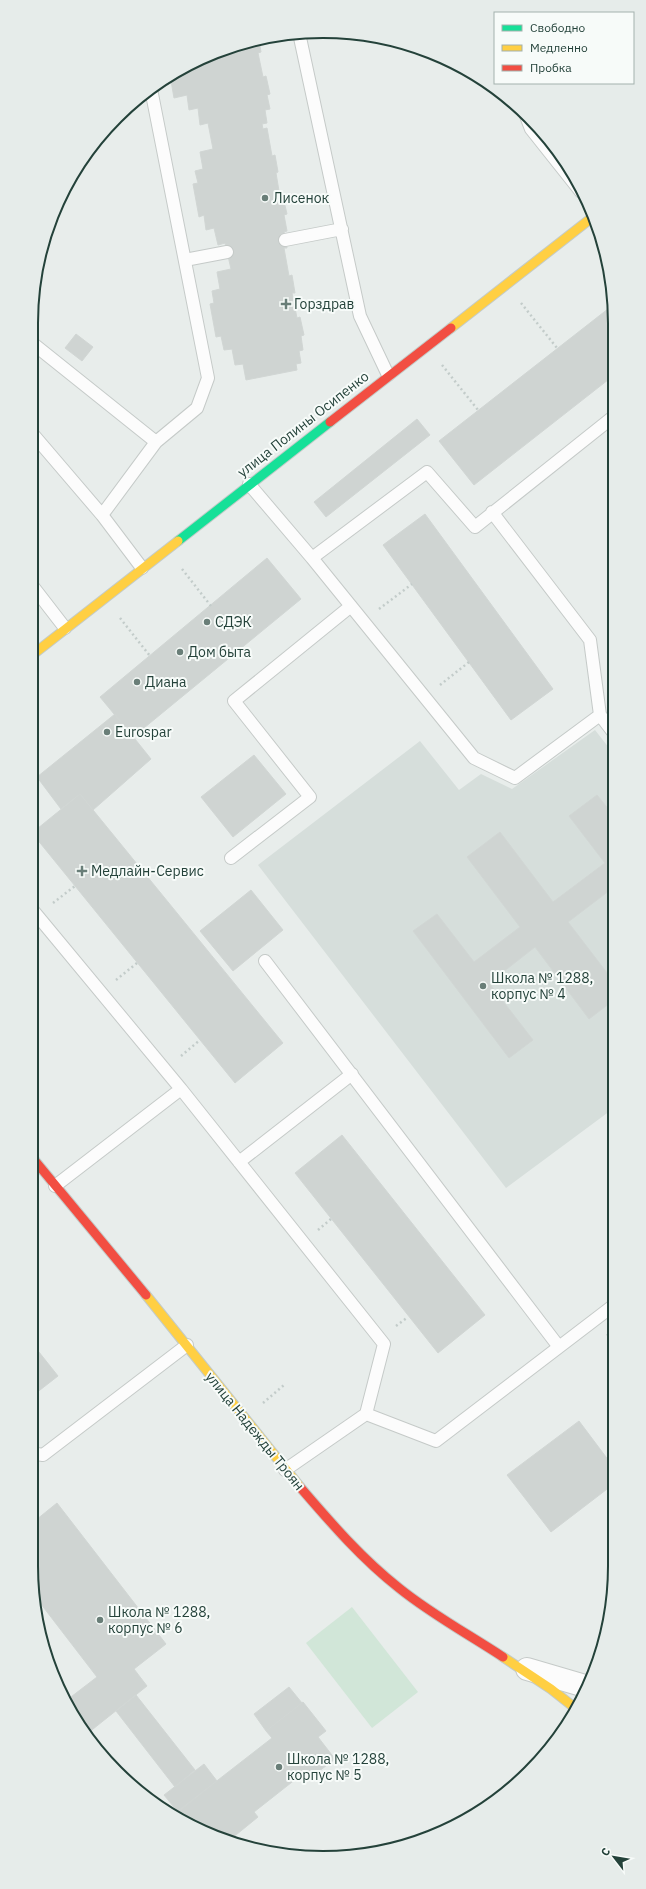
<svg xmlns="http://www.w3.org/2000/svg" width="646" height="1889" font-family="'IBM Plex Sans',sans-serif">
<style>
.built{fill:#d6dedb}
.green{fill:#d1e6d8}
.building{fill:#cfd4d2;stroke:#d1d6d4}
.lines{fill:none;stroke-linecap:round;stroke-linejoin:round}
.lane-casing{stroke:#c5cac8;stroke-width:14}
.street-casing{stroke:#c5cac8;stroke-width:24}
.fast-casing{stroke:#c3cbc8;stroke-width:11}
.slow-casing{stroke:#c3cbc8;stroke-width:11}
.jam-casing{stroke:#c3cbc8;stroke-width:11}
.path{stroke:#c3ccca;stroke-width:2.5;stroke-dasharray:2 3;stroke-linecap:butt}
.lane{stroke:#fcfcfc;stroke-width:12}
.street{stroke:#fcfcfc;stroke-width:22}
.fast{stroke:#16e098;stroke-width:9}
.slow{stroke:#ffcf43;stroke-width:9}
.jam{stroke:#f24e42;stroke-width:9}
.poi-dot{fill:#697e78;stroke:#f7fbf9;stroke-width:1.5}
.labels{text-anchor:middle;stroke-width:4;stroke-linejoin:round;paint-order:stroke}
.poi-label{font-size:14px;fill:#24423a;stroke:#f7fbf9;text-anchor:start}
.street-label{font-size:14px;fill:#24423a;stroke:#f7fbf9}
.rim{fill:none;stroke:#24423a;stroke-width:2}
</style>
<rect width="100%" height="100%" fill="#e8edeb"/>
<path class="built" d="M595,730L613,753L614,1108L506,1188L258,865L420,741L459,790L481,774L512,789Z"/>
<path class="green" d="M352,1607L418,1692L372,1728L306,1643Z"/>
<path class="building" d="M259,40L261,52L258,53L263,77L266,76L270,94L267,95L270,109L265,110L267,123L262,124L263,129L267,128L272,156L275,155L278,172L276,173L280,197H283L287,214L284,215L287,231L284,232L287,248H284L289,276L292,275L295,293H292L297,318L300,317L304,335L301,336L303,350L299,351L301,363L296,364L297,370L246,380L243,364L235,365L232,349L224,350L221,336L216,337L210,304L214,303L212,291L220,289L217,272L231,269L225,243L218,245L214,228L206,230L204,215L199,217L193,184L198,183L195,171L203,169L200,152L213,149L208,123L200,125L198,108L189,110L187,95L174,98L170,75L177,70L229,47Z
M613,305V376L474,485L439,441Z
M76,334L93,347L82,361L65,348Z
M417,419L430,435L326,517L314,502Z
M425,514L553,689L511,720L383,545Z
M267,558L301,599L133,737L100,697Z
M115,714L151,759L93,810L80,794L61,809L37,777Z
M254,755L286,794L233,837L201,797Z
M80,794L283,1043L235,1083L32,833Z
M597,795L614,816V887L568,922L614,982V1000L589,1019L535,947L489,983L533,1040L509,1058L413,931L437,914L474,962L520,927L467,857L500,832L553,902L605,863L569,816Z
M251,890L283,930L233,971L200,931Z
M342,1135L485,1315L438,1353L295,1173Z
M31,1342L58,1376L31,1397Z
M579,1421L615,1469V1483L551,1532L507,1475Z
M57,1503L166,1644L134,1669L147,1686L88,1733L67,1700L97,1677L34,1595L31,1566V1524Z
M289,1687L302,1703L266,1731L254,1714Z
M136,1695L195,1770L175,1787L116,1711Z
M303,1702L326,1731L318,1737L335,1759L306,1781L301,1775L254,1812L258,1817L231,1839L194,1828L173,1815L272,1738L266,1731Z
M204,1764L217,1781L178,1812L164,1795Z"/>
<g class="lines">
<defs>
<path id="lane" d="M299,33L360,316L388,375
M526,116L531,129L581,192
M285,240L342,229
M185,260L227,252
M31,342L156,442
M31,432L102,515L142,568
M249,484L312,558L427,472L475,527L613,417
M102,515L156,442L197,408L208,378L151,89
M312,558L474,758L515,778L600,715L590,640L492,512
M31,584L65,628
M600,715L613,732
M231,858L310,797L234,701L351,606
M31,908L181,1089L55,1186
M265,961L559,1347
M181,1089L384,1344L366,1414
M239,1162L352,1074
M31,1453L43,1455L187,1345
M285,1470L366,1414L436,1441L614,1305"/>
<path id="street" d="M527,1669L585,1686"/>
<path id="fast" d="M178,541L330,422"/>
<path id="slow" d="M451,328L594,216
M31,656L178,541
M146,1295L300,1487
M503,1657L551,1689L575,1708"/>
<path id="jam" d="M330,422L451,328
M31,1156L146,1295
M300,1487C331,1523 361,1558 399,1588C431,1614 468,1634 503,1657"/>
</defs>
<use href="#lane" class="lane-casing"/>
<use href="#street" class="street-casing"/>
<use href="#fast" class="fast-casing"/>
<use href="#slow" class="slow-casing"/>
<use href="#jam" class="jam-casing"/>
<path class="path" d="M521,303L557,348
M442,365L478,410
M182,569L211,606
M379,609L412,584
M120,618L150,656
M440,685L469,662
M53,903L75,886
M116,980L137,963
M181,1056L200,1040
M318,1230L331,1219
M396,1326L408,1317
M607,1334L615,1343
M263,1403L284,1385"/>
<use href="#lane" class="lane"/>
<use href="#street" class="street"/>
<use href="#fast" class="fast"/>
<use href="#slow" class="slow"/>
<use href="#jam" class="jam"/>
</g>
<g class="poi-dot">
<circle cx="265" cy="198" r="4"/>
<path d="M284 298h4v4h4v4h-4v4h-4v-4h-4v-4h4z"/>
<circle cx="207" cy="622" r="4"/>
<circle cx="180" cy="652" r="4"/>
<circle cx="137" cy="682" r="4"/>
<circle cx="107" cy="732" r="4"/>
<path d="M80 865h4v4h4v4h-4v4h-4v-4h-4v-4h4z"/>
<circle cx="483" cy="986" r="4"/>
<circle cx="100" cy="1620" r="4"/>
<circle cx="279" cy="1767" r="4"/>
</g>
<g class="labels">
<g class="poi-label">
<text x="273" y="203">Лисенок</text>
<text x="294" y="309">Горздрав</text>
<text x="215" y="627">СДЭК</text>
<text x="188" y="657">Дом быта</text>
<text x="145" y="687">Диана</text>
<text x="115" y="737">Eurospar</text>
<text x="91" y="876">Медлайн-Сервис</text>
<text x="491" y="983">Школа № 1288,<tspan x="491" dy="16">корпус № 4</tspan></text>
<text x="108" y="1617">Школа № 1288,<tspan x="108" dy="16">корпус № 6</tspan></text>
<text x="287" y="1764">Школа № 1288,<tspan x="287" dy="16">корпус № 5</tspan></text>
</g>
<g class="street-label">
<text transform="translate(303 424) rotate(-38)" y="5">улица Полины Осипенко</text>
<text transform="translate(255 1431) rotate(51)" y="5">улица Надежды Троян</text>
</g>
</g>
<path d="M0 0H646V1889H0ZM323 38H323A285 285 0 0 1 608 323V1566A285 285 0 0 1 323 1851H323A285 285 0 0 1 38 1566V323A285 285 0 0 1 323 38Z" fill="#e6ecea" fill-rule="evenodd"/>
<path class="rim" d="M323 38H323A285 285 0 0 1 608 323V1566A285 285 0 0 1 323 1851H323A285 285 0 0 1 38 1566V323A285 285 0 0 1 323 38Z"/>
<rect x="494" y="12" width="140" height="72" fill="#f7fbf9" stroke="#a3b1ad"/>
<rect x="502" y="25" width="20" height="6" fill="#16e098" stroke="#a3b1ad"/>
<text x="530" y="32" font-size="12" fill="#24423a">Свободно</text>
<rect x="502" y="45" width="20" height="6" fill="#ffcf43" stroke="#a3b1ad"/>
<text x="530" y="52" font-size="12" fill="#24423a">Медленно</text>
<rect x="502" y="65" width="20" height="6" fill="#f24e42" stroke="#a3b1ad"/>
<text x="530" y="72" font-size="12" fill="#24423a">Пробка</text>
<g transform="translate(614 1857) rotate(301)" stroke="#f7fbf9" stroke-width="3" paint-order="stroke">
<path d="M0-3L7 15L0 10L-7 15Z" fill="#24423a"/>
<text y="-6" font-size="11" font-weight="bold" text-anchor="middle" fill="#24423a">С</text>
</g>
</svg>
